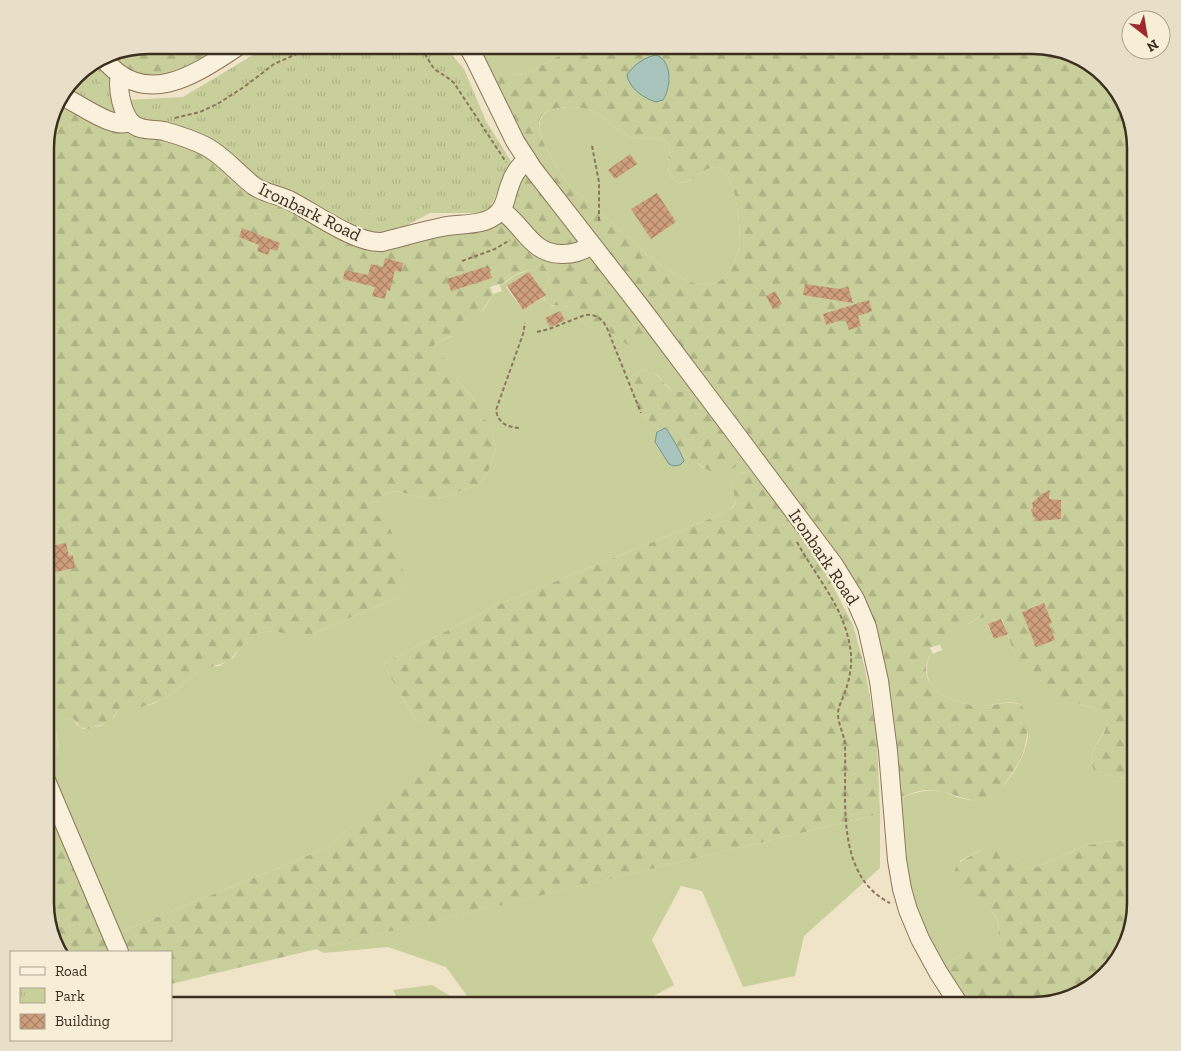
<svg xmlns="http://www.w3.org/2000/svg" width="1181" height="1051" font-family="'Zilla Slab',serif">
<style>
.grass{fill:#c9cf9b}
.forest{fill:url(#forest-firs);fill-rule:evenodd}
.park{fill:url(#park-tufts)}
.water{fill:#a9c4bc;stroke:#6f938a}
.building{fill:url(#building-cross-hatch)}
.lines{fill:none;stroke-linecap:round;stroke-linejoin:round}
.minor-casing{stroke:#8d765c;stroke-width:20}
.path{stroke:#8d765c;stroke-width:2;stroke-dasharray:4 2.5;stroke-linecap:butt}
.minor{stroke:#faf1dc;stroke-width:18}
.labels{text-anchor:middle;stroke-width:4.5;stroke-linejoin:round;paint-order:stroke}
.street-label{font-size:18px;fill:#3d2e20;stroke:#f7eed8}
.rim{fill:none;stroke:#3d2e20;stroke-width:2.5}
</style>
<defs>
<pattern id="forest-firs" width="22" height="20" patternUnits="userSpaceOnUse" patternTransform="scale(1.25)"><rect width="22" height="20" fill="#c9cf9b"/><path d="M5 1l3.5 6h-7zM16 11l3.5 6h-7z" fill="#aeb285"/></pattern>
<pattern id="park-tufts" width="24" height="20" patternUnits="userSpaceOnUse" patternTransform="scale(1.25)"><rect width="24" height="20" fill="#c9cf9b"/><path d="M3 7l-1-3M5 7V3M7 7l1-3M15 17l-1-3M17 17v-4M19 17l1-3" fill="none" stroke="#aeb285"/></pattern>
<pattern id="building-cross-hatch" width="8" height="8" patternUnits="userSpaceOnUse" patternTransform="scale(1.25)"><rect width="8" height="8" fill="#cf9f7d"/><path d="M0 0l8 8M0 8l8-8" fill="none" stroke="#a98266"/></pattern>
</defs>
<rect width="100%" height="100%" fill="#f0e4c8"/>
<path class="grass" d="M475,45H580L525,74L508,75L494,81Z
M570,107C604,107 606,126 631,137C644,143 663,131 670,147C670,157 664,170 673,179C687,192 702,165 717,167C736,170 740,224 740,239C740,250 735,262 729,271C704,312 643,250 622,232C605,217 588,202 571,187C561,173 528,130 544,114C551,108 561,108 570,107Z
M529,270H540L547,273L549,279L544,292L529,272L506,287L523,310L544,297V300L552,306C572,302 574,314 587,326H601L623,342L653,337L697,392H673L657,375L646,370C605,380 642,415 659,430L657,432L656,445L669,464L684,461L682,455L692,458L703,468L742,454L757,473L751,471L741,473L732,483C737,499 740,503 724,513L495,606L383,664L415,719L445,740L329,847L116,934L47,769C52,765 56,762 57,756C61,740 47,721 73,718L77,725L83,729L100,726L114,718L117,711L122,707H142L153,704L167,697L199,671L208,667L219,666L233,658L245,641L257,633L273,631L312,634L396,598C409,581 399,543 387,526C383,520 376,515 371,509V504L388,493L397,491L426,499L444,497L475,486L484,479L489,469L496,447L493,435L474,400L433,350V347L437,342L451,337L465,319L483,311L493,294L502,291L500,286L502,285L514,276Z
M981,617H988L997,621L988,625L994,639L1007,634C1010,641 1012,649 1016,656C1019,660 1067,698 1074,702C1083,707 1099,706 1105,716C1114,732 1082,749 1094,770L1112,776L1136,780V839L1103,842L1085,846L1032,869C1025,868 1021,864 1016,859C996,838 981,850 960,861L962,889C975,898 1005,914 998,934C997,939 993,943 988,946C971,954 958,952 944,968L931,945L917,913L908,881L900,799C915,792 927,788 944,792C955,796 965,801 977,800C1002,799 1027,757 1028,734C1028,726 1025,716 1024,708C1013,696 994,707 979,706C963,705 932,695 928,678C925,669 927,660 932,652L933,654L942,650L940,644L966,625Z
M880,814V868L804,936L795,976L743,987L702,891L681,886L652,940L674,985L635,1006H401L393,990L432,985L462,1003L468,997L446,967L388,947L324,953L316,949Z"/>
<path class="forest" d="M148,45H229C206,60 169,82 141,75C128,71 119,62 109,53Z
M580,45H1033L1072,53L1106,75L1128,108L1136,148V422L1133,427L1134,437L1136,438V780L1112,776L1094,770C1082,749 1114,733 1105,717C1100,707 1083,706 1074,702C1058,696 1039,687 1028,675C1014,660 1009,637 1002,619L997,621C975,607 959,636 941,644C939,645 934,646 930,648L932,652C910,685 952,704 979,706C994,707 1007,699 1021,705C1030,713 1029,730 1026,741C1024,755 1016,768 1008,779C980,819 963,791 929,790C918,790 909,794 900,799L876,631L529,152L494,81C500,71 515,76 525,74ZM656,55C673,61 673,93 660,102L634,66L650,56ZM570,107C604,107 606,126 631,137C644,143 663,131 670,147C670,157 664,170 673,179C687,192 702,165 717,167C736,170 740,224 740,239C740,250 735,262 729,271C704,312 643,250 622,232C605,217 588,202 571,187C561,173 532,135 541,117C547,108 560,108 570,107Z
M94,62L113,82L116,112L114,114L86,104L80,71Z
M59,98L198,145L367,244L502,218L524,238L592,258L653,337L647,346L636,349L623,342L601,326H587L567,306L546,305L544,297L546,295L544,292L549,279L547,273C531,264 512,275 500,286L499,284L490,287L493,294L480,314L465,319L454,335L437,342L433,347L435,352L446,360L456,378L477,404L493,435L496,447L489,469L484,479L475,486L444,497L426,499L397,491L388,493L371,504L372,509C376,515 383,520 388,526C400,544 410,580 396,598L312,634L300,636L273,631L257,633L246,641L229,661L199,671L167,697L159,701L142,707H122L117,711L112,720L109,722L87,729L80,727L73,718C50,720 58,741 58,758L47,769L45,763V141L56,103Z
M524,169L581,242L567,252L530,235L509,203Z
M646,370C658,372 664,385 673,392H697L742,454C742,462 737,466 731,470C716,480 704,467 692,459C689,456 684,457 681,454C673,448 674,433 665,428L659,430C642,415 605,380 646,370Z
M751,471L757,473L814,549L853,625L865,669L877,738L880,814L171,984V952H124L116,934L329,847L444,740L415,719L383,664L495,606L724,513L733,507L736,502L732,483L734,477L741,473Z
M45,790L114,952H59L53,943L45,909Z
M1136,839V909L1128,943L1106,976L1073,998L1033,1006H969L944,968C950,961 958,956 966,953C977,947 993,949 998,934C1006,911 971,900 959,887C950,877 954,865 965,859C976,853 985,846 997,847C1013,849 1018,867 1032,869L1085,846L1103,842Z"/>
<path class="park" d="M270,45H442L445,47L464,69L486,121L511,161L488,213H430L379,240L260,183L141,120L128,100L183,97Z
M87,66L93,76L114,95L112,111L63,93L80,71Z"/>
<path class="water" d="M656,55C673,61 671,88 663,100L656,102C643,98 629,88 627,75C633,65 645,57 656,55Z
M665,428C669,431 683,456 684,461L680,465L673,466L669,464L655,442L657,432Z"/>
<path class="building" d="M630,154L637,164L615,179L608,170Z
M657,193L676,222L651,239L631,209Z
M242,228L280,243L277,251L270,249L268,255L257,251L259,245L239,237Z
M385,258L403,263L401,272L395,270L390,291L387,290L385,299L372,296L375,287L343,279L345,270L368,275L371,264L383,267Z
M488,266L492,278L451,291L447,279Z
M529,272L546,295L523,310L507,286Z
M805,284L840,289L848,286L853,303L803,295Z
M775,291L782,304L773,309L766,296Z
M869,300L872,311L858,316L861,326L849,330L845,319L826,325L823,314Z
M560,311L565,320L550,327L545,318Z
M1050,490L1049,499L1061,500V519L1037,521L1033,516L1031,509H1033L1032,503L1042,494Z
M66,543L69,556L73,555L75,568L45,574V547Z
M1044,603L1052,623L1049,624L1055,640L1036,647L1022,612Z
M1001,619L1008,634L994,639L988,624Z"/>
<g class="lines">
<defs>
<path id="minor" d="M467,45L475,59L515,141L533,169L642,309L736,434L834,565L855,599L867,627L879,681L888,751L897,860L902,889L908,910L920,939L938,972L960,1006
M102,57C145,111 196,74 240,45
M120,75C117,89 122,116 134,125C142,131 155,129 164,131C178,135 194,140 207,147C225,157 237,173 254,186C264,193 278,195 289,200C313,212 356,244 382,242C402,237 422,231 442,227C459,223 485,227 498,213C506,206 506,194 510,185C513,174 519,167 527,159
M61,96C80,103 111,130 131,122
M501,210C524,225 531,255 563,254C574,254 583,251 592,245
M45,778L119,952"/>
</defs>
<use href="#minor" class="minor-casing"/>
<path class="path" d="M415,45C427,51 428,64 437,71C443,75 448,77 454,83L506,162
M175,118L200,112L219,103L244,87L274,64L317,45
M592,146L599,182V222
M462,261L495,249L510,240
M537,332L549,329L585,315C596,314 602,318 607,328L641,413
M519,428C507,427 498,423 496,410L523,334L525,323
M797,542C816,577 844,607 850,647C853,662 850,678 845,692C843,699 838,706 838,714C838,725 845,735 845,747C847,798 834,875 890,903"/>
<use href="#minor" class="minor"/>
</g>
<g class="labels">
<g class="street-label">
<text transform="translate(310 212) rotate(26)" y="6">Ironbark Road</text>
<text transform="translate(824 557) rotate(56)" y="6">Ironbark Road</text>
</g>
</g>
<path d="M0 0H1181V1051H0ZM148 54H1033A94 94 0 0 1 1127 148V903A94 94 0 0 1 1033 997H148A94 94 0 0 1 54 903V148A94 94 0 0 1 148 54Z" fill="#e8dfc9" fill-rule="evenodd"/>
<path class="rim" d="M148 54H1033A94 94 0 0 1 1127 148V903A94 94 0 0 1 1033 997H148A94 94 0 0 1 54 903V148A94 94 0 0 1 148 54Z"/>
<rect x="10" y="951" width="162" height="90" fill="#f7eed8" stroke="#ada18e"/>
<rect x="20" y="967" width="25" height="8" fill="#faf1dc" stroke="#ada18e"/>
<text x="55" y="976" font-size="15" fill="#3d2e20">Road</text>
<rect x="20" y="988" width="25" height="15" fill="url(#park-tufts)" stroke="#ada18e"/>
<text x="55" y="1001" font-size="15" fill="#3d2e20">Park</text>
<rect x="20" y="1014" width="25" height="15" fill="url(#building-cross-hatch)" stroke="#ada18e"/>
<text x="55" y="1026" font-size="15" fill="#3d2e20">Building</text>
<g transform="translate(1146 35) rotate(149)"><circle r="24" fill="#f7eed8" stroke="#ada18e"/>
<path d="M0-4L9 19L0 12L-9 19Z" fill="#9e2a2b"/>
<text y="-8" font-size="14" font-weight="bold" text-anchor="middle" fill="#3d2e20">N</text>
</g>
</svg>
